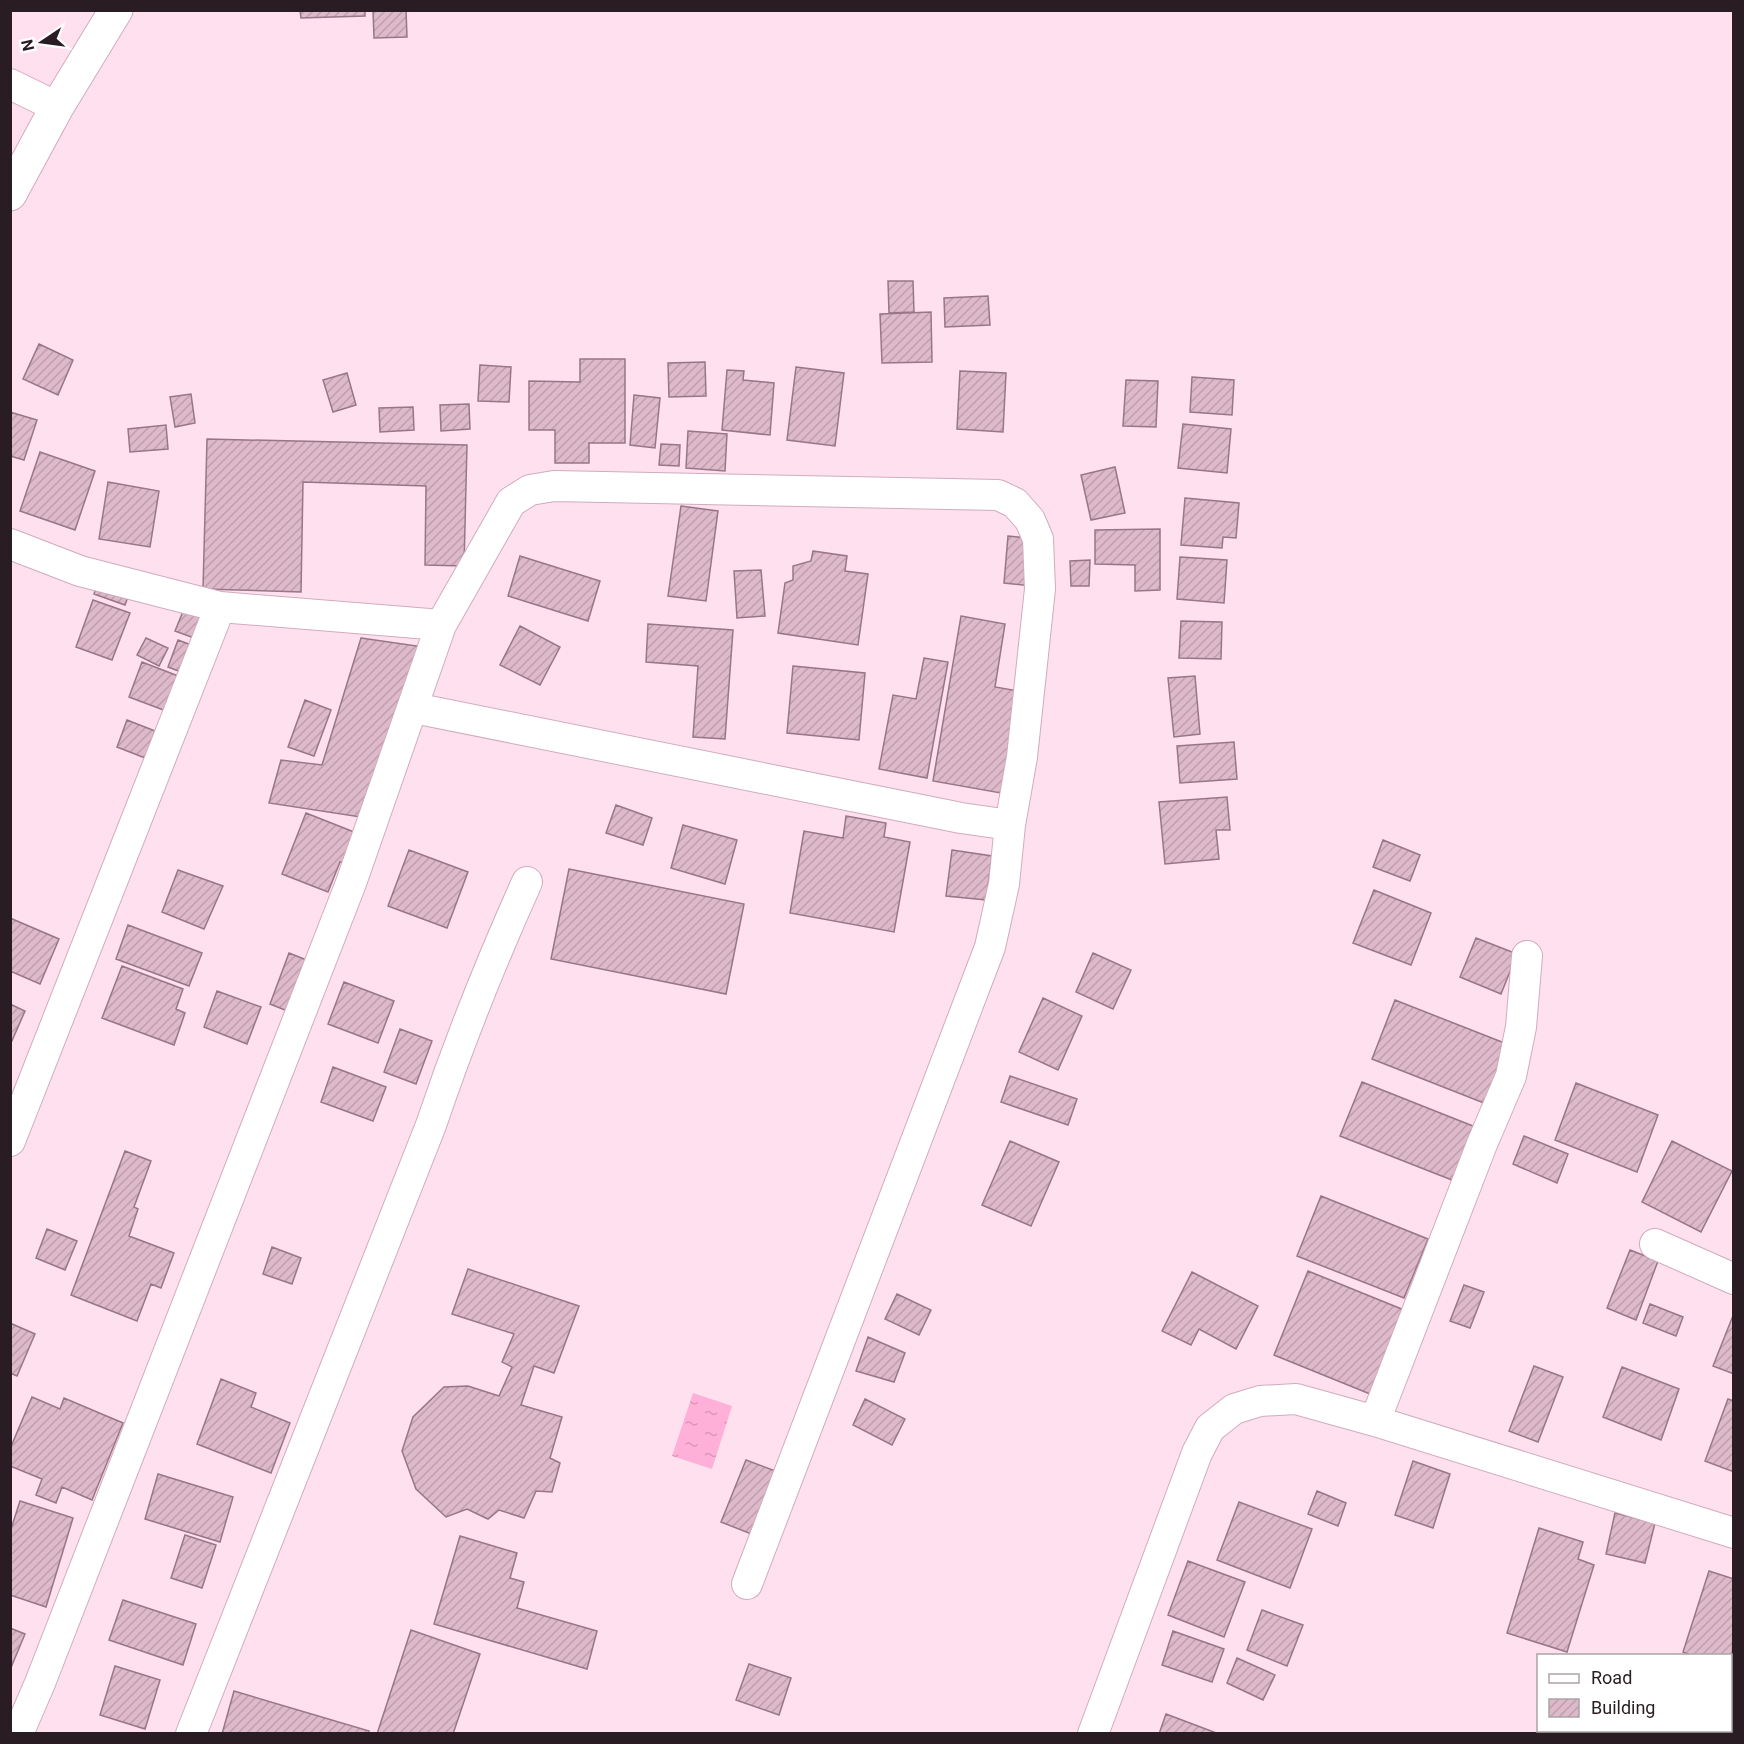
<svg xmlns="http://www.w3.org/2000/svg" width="1744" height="1744" font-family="Roboto,sans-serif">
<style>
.water{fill:url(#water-ripples)}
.building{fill:url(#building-hatch);stroke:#987687;stroke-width:1.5}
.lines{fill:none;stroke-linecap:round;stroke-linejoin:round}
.minor-casing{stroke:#d0acbd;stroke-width:32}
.tertiary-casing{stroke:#d0acbd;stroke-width:35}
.minor{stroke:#fff;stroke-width:30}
.tertiary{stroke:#fff;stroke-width:33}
</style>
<defs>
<pattern id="water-ripples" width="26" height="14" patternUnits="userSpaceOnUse" patternTransform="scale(1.5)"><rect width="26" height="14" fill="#feb0d8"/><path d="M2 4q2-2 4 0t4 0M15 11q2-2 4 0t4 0" fill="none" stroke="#da97b9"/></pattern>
<pattern id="building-hatch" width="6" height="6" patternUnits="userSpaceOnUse" patternTransform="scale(1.5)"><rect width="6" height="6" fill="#ddb9ca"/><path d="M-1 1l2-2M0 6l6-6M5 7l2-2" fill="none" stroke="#be9ead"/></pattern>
</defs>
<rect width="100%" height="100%" fill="#ffe0ef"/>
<path class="water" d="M693,1393L732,1406L712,1469L672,1456Z"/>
<path class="building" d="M300,10H365V16L301,18Z
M373,10H406L407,37L374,38Z
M888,281H913L914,312L889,313Z
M988,296L990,325L945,327L944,298Z
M931,312L932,362L882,363L880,314Z
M39,344L73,360L58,395L23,379Z
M580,359H625V443H589V463H555V430H529V381L580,382Z
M705,362L706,396L669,397L668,363Z
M480,365L511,367L509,402L478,401Z
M796,367L844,373L835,446L787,440Z
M727,370L744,371L743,380L774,383L770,435L722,430Z
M960,371L1006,373L1003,432L957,429Z
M347,373L356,405L333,412L323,380Z
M1192,377L1234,380L1232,415L1190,412Z
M1126,380L1158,381L1156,427L1123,426Z
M191,394L195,423L175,427L170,397Z
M634,395L660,398L655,448L630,445Z
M469,404L470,429L441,431L440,405Z
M413,407L414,430L380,432L379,408Z
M10,412L37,420L24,460L10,456Z
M1183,424L1231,429L1227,473L1178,468Z
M166,425L168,449L130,452L128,429Z
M688,431L727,434L725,471L686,468Z
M207,439L467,445L464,566L425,565L426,486L303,482L301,592L203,589Z
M661,444L680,445L679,466L659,465Z
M40,452L95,471L75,530L20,511Z
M1115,467L1125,513L1091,520L1081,475Z
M108,482L159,491L150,547L99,539Z
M1185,498L1239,503L1236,538L1223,537L1222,548L1181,545Z
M681,506L718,511L706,601L668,596Z
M1160,529V590L1135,591V565L1095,564V530Z
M1008,536L1037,539L1032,586L1004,583Z
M813,551L847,556L845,571L868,574L858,645L778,633L785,583L793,580V566L811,561Z
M520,556L600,581L588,621L508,596Z
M1180,557L1227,560L1224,603L1177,599Z
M1090,560L1089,586H1071L1070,561Z
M761,570L765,616L737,618L734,571Z
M100,577L131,588L125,605L94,594Z
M93,600L130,613L112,660L76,647Z
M184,609L206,617L197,639L175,631Z
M961,616L1005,624L995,687L1029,693L1012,795L933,781Z
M1181,621L1222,622L1221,659L1179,658Z
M648,624L733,630L725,739L693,737L698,666L646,662Z
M520,626L560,647L540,685L500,665Z
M146,638L168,648L159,666L137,655Z
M361,638L431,648L367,818L269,803L281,760L322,765Z
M178,640L199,648L189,675L168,667Z
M924,658L948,662L927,778L879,769L893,695L916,699Z
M142,662L186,679L174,714L129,697Z
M793,666L865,673L859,740L787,733Z
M1195,676L1200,734L1174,737L1168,678Z
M305,700L331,710L314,756L288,747Z
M127,720L155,731L145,758L117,747Z
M1234,742L1237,779L1180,783L1177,746Z
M1227,797L1230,830H1216L1219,859L1165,864L1159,802Z
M616,805L652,818L643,845L606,833Z
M306,813L364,836L352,866L340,862L328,892L282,874Z
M846,816L886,823L884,837L910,842L894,932L790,913L804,831L843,838Z
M683,825L737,840L725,884L671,868Z
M1383,840L1420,855L1410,881L1373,867Z
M409,850L468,872L447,928L388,906Z
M952,850L992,856L986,900L946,896Z
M569,869L744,904L726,994L551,959Z
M178,870L223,886L204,929L162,912Z
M1374,890L1431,913L1411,965L1353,943Z
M10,918L59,939L40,984L10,971Z
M128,925L202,953L189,986L116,959Z
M1476,938L1517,954L1501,994L1460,977Z
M289,953L314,963L295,1014L270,1004Z
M1093,953L1131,970L1113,1009L1076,992Z
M122,966L183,989L176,1009L185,1013L174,1045L102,1018Z
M344,982L394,1001L378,1043L328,1024Z
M217,991L261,1007L247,1044L204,1027Z
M1043,998L1082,1016L1058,1070L1019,1052Z
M1395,1000L1512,1046L1489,1105L1372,1059Z
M10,1004L25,1011L11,1043H10Z
M400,1029L432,1041L416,1084L384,1072Z
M333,1067L386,1087L373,1121L321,1102Z
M1010,1076L1077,1099L1068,1125L1001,1102Z
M1362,1082L1483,1130L1462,1184L1340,1136Z
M1576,1083L1658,1115L1637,1172L1555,1140Z
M1524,1136L1568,1154L1557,1183L1513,1164Z
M1010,1141L1059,1162L1031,1226L982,1205Z
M1672,1141L1732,1171L1701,1232L1642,1202Z
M125,1151L151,1161L134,1207L138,1209L129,1236L174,1253L161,1288L151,1284L137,1321L71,1295Z
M1321,1196L1428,1239L1404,1298L1297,1256Z
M47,1229L77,1241L65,1270L36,1258Z
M272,1247L301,1258L292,1284L263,1274Z
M1630,1250L1658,1261L1636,1320L1607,1308Z
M468,1269L579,1306L554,1373L534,1366L521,1405L562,1417L550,1458L560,1463L552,1492L536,1491L524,1518L499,1510L488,1519L467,1509L446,1517L416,1489L402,1451L413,1417L444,1387L468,1386L499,1396L512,1367L502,1362L514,1334L452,1314Z
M1308,1271L1409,1312L1375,1396L1274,1355Z
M1192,1272L1258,1306L1236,1349L1199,1329L1191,1345L1162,1331Z
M1464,1285L1484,1292L1470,1328L1450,1321Z
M897,1294L931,1310L919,1335L885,1319Z
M1650,1304L1683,1317L1676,1336L1643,1323Z
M1734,1313V1374L1713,1366Z
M10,1323L35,1334L17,1376L10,1373Z
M868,1337L905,1353L894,1382L856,1371Z
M1534,1366L1563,1377L1538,1442L1509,1431Z
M1622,1367L1679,1389L1661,1440L1603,1417Z
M221,1379L256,1393L251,1407L290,1423L271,1473L197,1444Z
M32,1397L60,1409L64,1398L123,1423L92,1500L62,1487L56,1503L36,1495L42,1479L10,1466V1449Z
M865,1399L905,1419L892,1445L853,1425Z
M1728,1399L1734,1401V1472L1705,1461Z
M746,1460L778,1472L754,1535L721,1522Z
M1413,1461L1450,1474L1433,1528L1395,1515Z
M158,1474L233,1497L220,1542L145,1519Z
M1317,1491L1346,1503L1338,1526L1308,1514Z
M20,1501L73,1518L46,1607L10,1595V1532Z
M1239,1502L1312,1529L1290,1588L1217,1560Z
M1615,1513L1655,1523L1645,1563L1606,1554Z
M1539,1528L1583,1542L1578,1559L1594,1565L1567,1652L1507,1633Z
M185,1535L216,1545L202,1588L171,1578Z
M460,1536L517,1553L510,1578L524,1582L517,1608L597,1631L587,1669L434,1624Z
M1188,1561L1245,1582L1224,1637L1168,1615Z
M1709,1571L1734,1579L1732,1669L1730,1668V1656H1692L1683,1652Z
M123,1600L196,1624L183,1665L109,1640Z
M1262,1610L1303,1625L1287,1666L1247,1650Z
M10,1628L25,1634L10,1670Z
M411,1630L480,1654L453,1734H377Z
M1173,1631L1224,1649L1212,1682L1162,1665Z
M1237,1658L1275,1675L1263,1700L1227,1683Z
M749,1664L791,1678L779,1715L736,1700Z
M115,1666L160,1680L145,1729L100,1715Z
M234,1691L369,1731L368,1734H222Z
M1166,1714L1219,1734H1159Z"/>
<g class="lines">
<defs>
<path id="minor" d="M10,84L57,107
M10,544L80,571L220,607L441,625
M10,1141L220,607
M1655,1244L1734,1279
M1375,1421L1482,1144L1511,1076L1521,1027L1527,956
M747,1584L990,947L1004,884L1010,825
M18,1734L40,1683L351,883L441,625L511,502L530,490L554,486L998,495L1015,503L1030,520L1038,539L1040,589L1022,757L1010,825L961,818L414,708
M191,1734L431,1125C459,1042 491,962 527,882
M1093,1734L1197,1453L1210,1428L1234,1409L1260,1401L1296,1399L1375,1421L1734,1533"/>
<path id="tertiary" d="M10,194L57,107L116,10"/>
</defs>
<use href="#minor" class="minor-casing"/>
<use href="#tertiary" class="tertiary-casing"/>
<use href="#minor" class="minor"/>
<use href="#tertiary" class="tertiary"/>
</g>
<rect width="1744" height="1744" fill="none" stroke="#2a1c23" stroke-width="24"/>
<rect x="1537" y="1654" width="195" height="78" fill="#ffffff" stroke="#aaa4a7" stroke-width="1.5"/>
<rect x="1549" y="1674" width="30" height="9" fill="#ffffff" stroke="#aaa4a7" stroke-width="1.5"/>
<text x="1591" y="1684" font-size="18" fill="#2a1c23">Road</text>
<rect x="1549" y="1699" width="30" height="18" fill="url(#building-hatch)" stroke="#aaa4a7" stroke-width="1.5"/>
<text x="1591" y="1714" font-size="18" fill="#2a1c23">Building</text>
<g transform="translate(42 42) rotate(257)" stroke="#ffffff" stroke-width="4.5" paint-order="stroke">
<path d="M0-4.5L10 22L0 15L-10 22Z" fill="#2a1c23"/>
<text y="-9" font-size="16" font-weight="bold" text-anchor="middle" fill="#2a1c23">N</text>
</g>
</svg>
